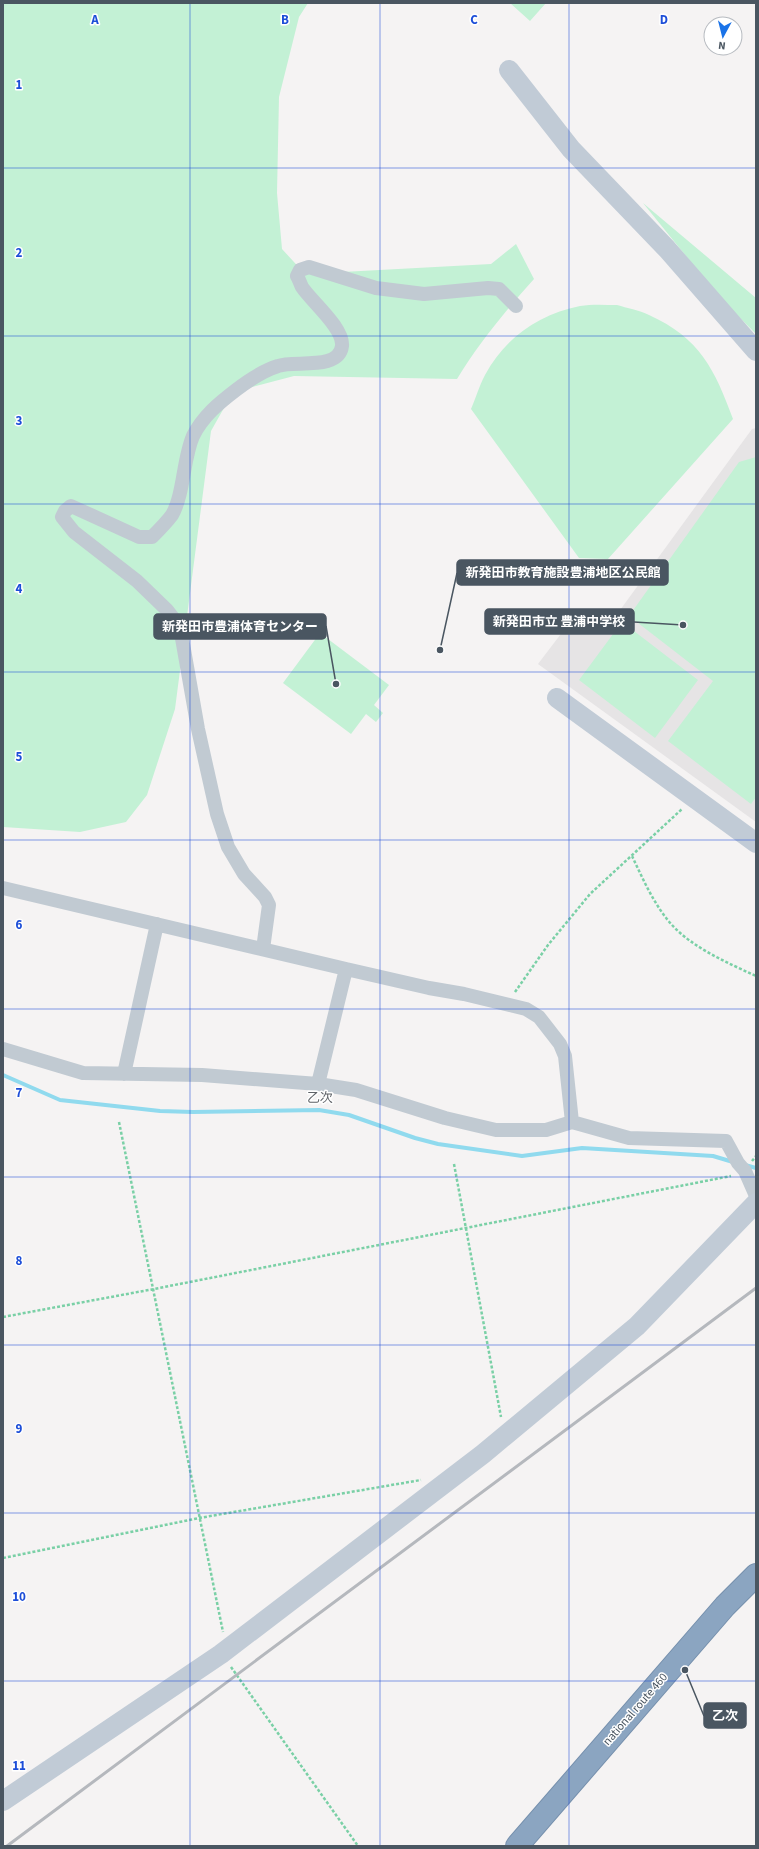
<svg xmlns="http://www.w3.org/2000/svg" width="759" height="1849" font-family="'Source Sans 3','Noto Sans JP',sans-serif">
<style>
.education{fill:#e6e4e5}
.green{fill:#c3f1d5}
.lines{fill:none;stroke-linecap:round;stroke-linejoin:round}
.stream{stroke:#90daee;stroke-width:4}
.highway-casing{stroke:#7690ad;stroke-width:24}
.path{stroke:#7ad0a6;stroke-width:2.5;stroke-dasharray:3 2;stroke-linecap:butt}
.street{stroke:#c1cad2;stroke-width:14}
.secondary{stroke:#c1cbd6;stroke-width:20}
.highway{stroke:#8ba5c1;stroke-width:22}
.rail{stroke:#b5b8bd;stroke-width:3}
.grid{fill:none;stroke:#1d4ed8;stroke-width:1;stroke-opacity:0.55}
.labels{text-anchor:middle;stroke-width:3;stroke-linejoin:round;paint-order:stroke}
.street-label{font-size:12px;fill:#4a5661;stroke:#fff}
.neighbourhood-label{font-size:13px;fill:#5f6368;stroke:#fff}
.grid-label{font-size:13px;text-anchor:middle;font-weight:bold;fill:#1d4ed8;stroke:#fff;stroke-width:3;stroke-linejoin:round;paint-order:stroke}
.leader{fill:none;stroke:#4a5661;stroke-width:1.5}
.callout-dot{fill:#4a5661;stroke:#fff;stroke-width:1.5}
.callout{fill:#4a5661;stroke:#4a5661;stroke-width:1.5}
.callout-label{font-size:13px;text-anchor:middle;font-weight:bold;fill:#fff}
</style>
<rect width="100%" height="100%" fill="#f5f3f3"/>
<path class="education" d="M756,428V822L538,664L570,622L585,633L600,632L607,628L752,429Z"/>
<path class="green" d="M3,3H308L299,17L279,97L277,193L282,249L305,274L491,264L516,244L534,279C506,310 479,343 457,379L294,376L252,387L237,393L229,399L211,431L175,709L147,795L126,822L80,832L3,827Z
M510,3H546L530,21Z
M643,203L756,298V334L720,298Z
M617,305C627,308 639,310 649,315C700,338 715,370 733,419L608,559L579,558L471,409C476,398 479,386 485,375C505,338 539,314 580,306C592,304 605,305 617,305Z
M756,457V797L751,804L668,741L713,681L629,616L739,462Z
M622,622L647,641L604,699L579,680Z
M320,633L389,685L374,705L383,713L376,722L366,714L351,734L283,683Z
M647,641L673,661L638,708L673,661L698,680L655,738L604,699Z"/>
<g class="lines">
<path class="stream" d="M3,1075L60,1100L160,1111L193,1112L319,1110L349,1115L415,1138L438,1144L522,1156L582,1148L713,1156L733,1162
M745,1165L756,1168"/>
<defs>
<path id="highway" d="M517,1846L725,1606L756,1575"/>
</defs>
<use href="#highway" class="highway-casing"/>
<path class="path" d="M632,856C643,879 654,905 672,925C693,948 728,963 756,976
M515,992L548,945L590,894L682,809
M119,1122L223,1632
M752,1161L756,1156
M454,1164L501,1417
M3,1317L154,1289L731,1176
M3,1558L199,1518L421,1480
M231,1667L358,1846"/>
<path class="street" d="M3,888L346,969L429,988L464,994L526,1009L539,1017L560,1044L565,1056L572,1122
M263,949L269,905L265,897L244,874L228,847L217,814L198,729L180,627L167,610L137,581L74,532L62,517L65,511L71,506L139,537H152C159,530 166,523 172,515C184,494 183,459 193,436C203,416 219,403 236,390C249,380 262,371 278,366C294,360 339,371 342,346C344,328 311,301 302,287C300,283 299,279 297,276L300,270L309,267L376,288L424,294L488,288L499,289L516,306
M3,1049L83,1073L202,1075L318,1084L356,1090L445,1118L496,1130H546L572,1122L629,1138L726,1141L738,1163L745,1171L756,1196
M124,1074L157,924
M318,1084L346,969"/>
<path class="secondary" d="M509,70L571,149L667,249L756,351
M557,698L756,843
M3,1801L221,1654L483,1454L637,1326L756,1203"/>
<use href="#highway" class="highway"/>
<path class="rail" d="M7,1846L756,1288"/>
</g>
<path class="grid" d="M190,3V1846M380,3V1846M569,3V1846M3,168H756M3,336H756M3,504H756M3,672H756M3,840H756M3,1009H756M3,1177H756M3,1345H756M3,1513H756M3,1681H756"/>
<g class="labels">
<g class="street-label">
<text transform="translate(635 1709) rotate(-49)" y="4">national route 460</text>
</g>
<g class="neighbourhood-label">
<text x="320" y="1102">乙次</text>
</g>
</g>
<g class="grid-label">
<text x="95" y="24">A</text>
<text x="285" y="24">B</text>
<text x="474" y="24">C</text>
<text x="664" y="24">D</text>
<text x="19" y="89">1</text>
<text x="19" y="257">2</text>
<text x="19" y="425">3</text>
<text x="19" y="593">4</text>
<text x="19" y="761">5</text>
<text x="19" y="929">6</text>
<text x="19" y="1097">7</text>
<text x="19" y="1265">8</text>
<text x="19" y="1433">9</text>
<text x="19" y="1601">10</text>
<text x="19" y="1770">11</text>
</g>
<path class="leader" d="M440 650L457 573M683 625L634 622M336 684L326 626M685 1670L704 1716"/>
<g class="callout-dot">
<circle cx="440" cy="650" r="4"/>
<circle cx="683" cy="625" r="4"/>
<circle cx="336" cy="684" r="4"/>
<circle cx="685" cy="1670" r="4"/>
</g>
<g class="callout">
<rect x="457" y="560" width="211" height="25" rx="4"/>
<rect x="485" y="609" width="149" height="25" rx="4"/>
<rect x="154" y="614" width="172" height="25" rx="4"/>
<rect x="704" y="1703" width="42" height="25" rx="4"/>
</g>
<g class="callout-label">
<text x="563" y="577">新発田市教育施設豊浦地区公民館</text>
<text x="559" y="626">新発田市立 豊浦中学校</text>
<text x="240" y="631">新発田市豊浦体育センター</text>
<text x="725" y="1720">乙次</text>
</g>
<rect width="759" height="1849" fill="none" stroke="#4a5661" stroke-width="8"/>
<g transform="translate(723 36) rotate(187)"><circle r="19" fill="#ffffff" stroke="#b7bbc0"/>
<path d="M0-3L7 15L0 10L-7 15Z" fill="#1a73e8"/>
<text y="-6" font-size="11" font-weight="bold" text-anchor="middle" fill="#4a5661">N</text>
</g>
</svg>
